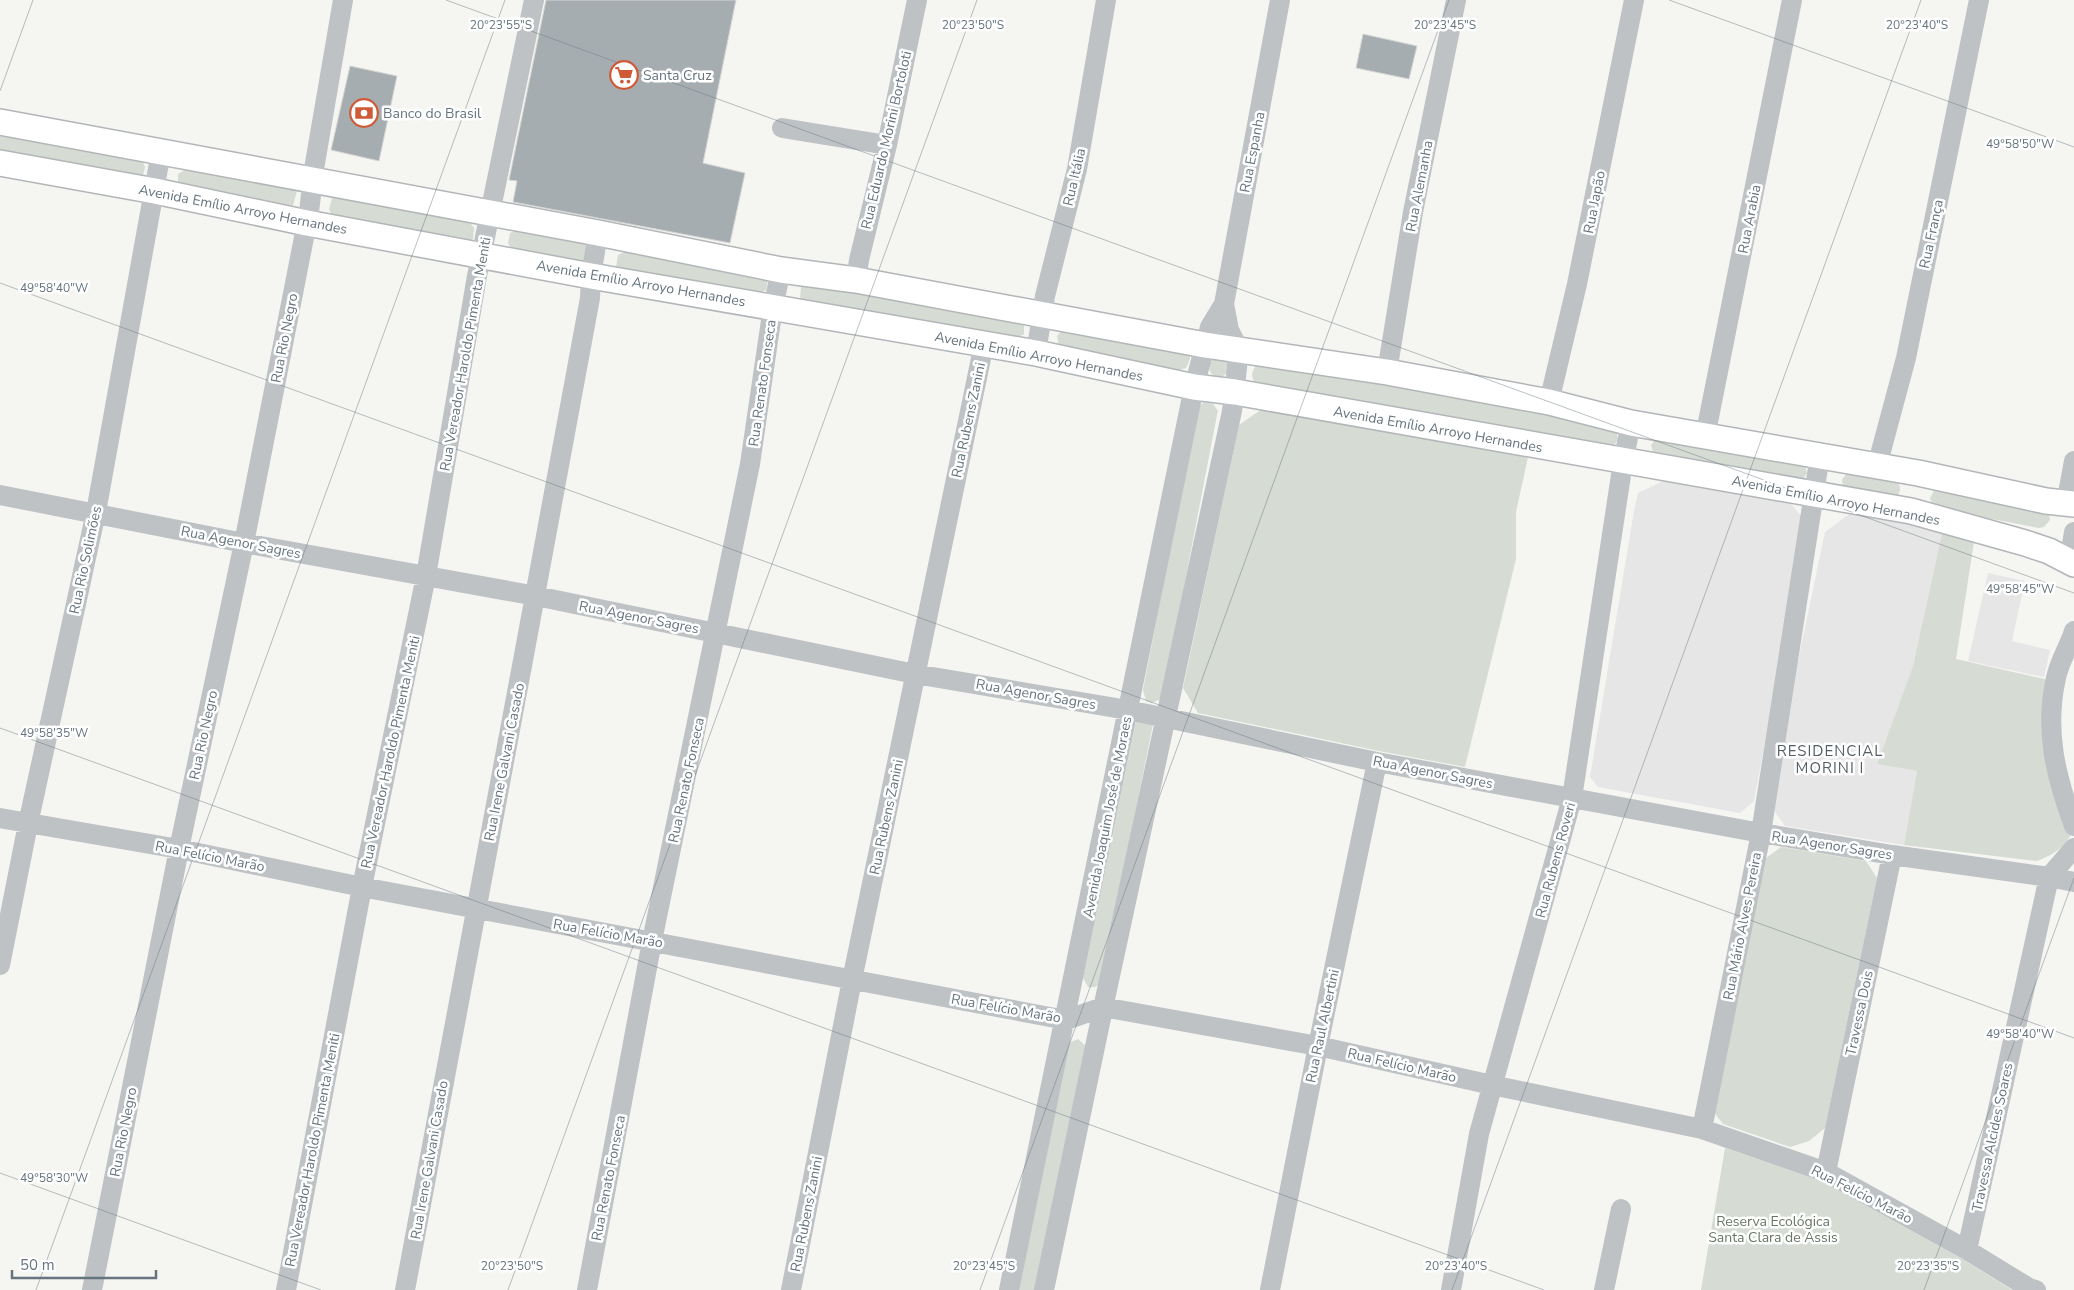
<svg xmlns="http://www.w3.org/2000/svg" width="2074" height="1290" font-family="'Nunito Sans',sans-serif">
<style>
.built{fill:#e5e6e5}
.green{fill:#d6dbd3}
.building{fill:#a6adb1;stroke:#d6d6d4}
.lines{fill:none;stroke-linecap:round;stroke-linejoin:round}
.major-casing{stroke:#b2b6b9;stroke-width:28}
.minor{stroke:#bec2c5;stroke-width:20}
.major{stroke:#fff;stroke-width:25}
.ticks{fill:none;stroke:#67757f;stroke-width:1;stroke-opacity:0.45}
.labels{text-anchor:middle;stroke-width:5;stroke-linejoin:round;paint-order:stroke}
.poi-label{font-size:14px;fill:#67757f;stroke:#fff;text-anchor:start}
.street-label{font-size:14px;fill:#67757f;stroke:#fff}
.park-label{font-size:14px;fill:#697765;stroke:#fff}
.neighbourhood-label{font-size:15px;letter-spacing:1px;fill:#545e65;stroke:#fff}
.ticks-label{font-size:12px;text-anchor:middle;fill:#67757f;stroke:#fff;stroke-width:5;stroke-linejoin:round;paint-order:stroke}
</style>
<rect width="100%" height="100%" fill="#f5f5f2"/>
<path class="built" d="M1663,481L1788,500L1806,522L1754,801L1740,813L1598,787L1590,777L1634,511L1638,493Z
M1852,512L1943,529L1913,666L1877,764L1917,771L1904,845L1785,826L1772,808L1783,733L1825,532Z
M1988,573L2025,581L2012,641L2050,650L2044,677L1968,661Z"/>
<path class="green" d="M0,128L141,158L145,167L143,176L135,179L0,156Z
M187,169L291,186L297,191L293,205L287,208L178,184V174Z
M340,195L469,221L474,228L473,239L465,243L334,221L329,209L332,198Z
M520,229L584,242L591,247L588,260L582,262L515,252L508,244L510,233Z
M629,250L768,278L766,290L754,296L623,274L616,267L618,255Z
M813,280L1024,324V334L1014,340L811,306L800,299L801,287Z
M1064,328L1190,354V359L1186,368L1176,371L1059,345L1057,336Z
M1209 367a10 10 0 1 1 20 0a10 10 0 1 1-20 0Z
M1259,363L1548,409L1616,429L1618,439L1613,448L1258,387C1250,379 1250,370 1259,363Z
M1204,402L1213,404L1218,411L1217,415L1167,675L1161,699L1152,703L1146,701L1143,690L1197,410L1200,405Z
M1262,409L1528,457L1516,512V559L1465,767L1379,751L1198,713L1183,688L1239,425Z
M1657,437L1804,463L1807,473L1802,481L1654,455L1651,445Z
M1847,473L1895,480C1901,485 1901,489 1898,496L1847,491L1843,486L1842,480Z
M1935,489L2048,510L2050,520L2044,527L2039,528L1940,509C1934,507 1932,504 1930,498Z
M1943,529L1975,535L1956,659L2062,683L2055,721L2072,833C2063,849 2054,854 2037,861L1904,845L1917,771L1877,764L1913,666Z
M1136,721L1153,724L1152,729L1101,982C1097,987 1094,988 1088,987L1083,978Z
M1781,847L1866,861L1877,878L1825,1128L1809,1141L1790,1147L1723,1124L1713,1111L1762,861Z
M1078,1039L1086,1046L1037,1290H1018L1069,1043Z
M1725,1148L1822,1181L1962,1259L2012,1290H1701Z"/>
<path class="building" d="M546,0H736L703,163L745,173L730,243L513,202L517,181L509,180Z
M1363,34L1417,46L1409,79L1356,68Z
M350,66L397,76L379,161L331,150Z"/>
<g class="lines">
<defs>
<path id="major" d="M0,122L598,233L781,270L856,280L1205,345L1387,372L1549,402L1631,423L1918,473L2046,501L2074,504
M0,163L155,191L307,223L591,276L1036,353L1194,387L1235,392L1911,511L2025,543L2049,551L2074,564"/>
</defs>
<use href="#major" class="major-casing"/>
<path class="minor" d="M782,128L887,145
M856,280L859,260L887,145L917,0
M1036,353L1045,296L1077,169L1106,0
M1387,372L1413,212L1456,0
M1549,402L1577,284L1634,0
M1705,437L1792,0
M1877,466L1906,358L1979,0
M0,495L244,543L536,596L915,674L1128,710L1377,762L1761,833L1892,855L2049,877L2074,882
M2066,504L2074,461
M2074,532L2071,551L2074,564
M2074,631C2069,647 2059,662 2056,678C2044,731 2056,777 2074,826
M0,818L179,849L362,887L1066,1020L1103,1007L1318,1046L1492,1085L1702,1129L1826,1172L1967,1250L2029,1288L2036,1290
M0,965L28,824L96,512L161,152
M1702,1129L1761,833L1820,455
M1826,1172L1892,855
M1967,1250L2049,877L2074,848
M92,1290L179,849L244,543L309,212L314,169L343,0
M286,1290L362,887L426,576L477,276L534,0
M405,1290C466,959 530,629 590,298L591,276L598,233
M587,1290L652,941L750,464L773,307L781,270
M791,1290L852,980L984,344
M1009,1290L1194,387L1210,327L1224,304L1280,0
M1044,1290L1105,999L1232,411L1239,350L1229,330L1224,304
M1270,1290L1318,1046L1377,762
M1451,1290L1479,1134L1572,798L1623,462L1631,423
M1604,1290L1621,1209"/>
<use href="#major" class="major"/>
</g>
<path class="ticks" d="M446,0L2074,593M1669,0L2074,147M0,91L33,0M0,283L2074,1038M0,728L1544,1290M0,1173L321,1290M36,1290L505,0M508,1290L977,0M980,1290L1449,0M1452,1290L1921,0M1924,1290L2074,878"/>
<defs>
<symbol id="supermarket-ring" viewBox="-11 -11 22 22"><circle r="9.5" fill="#fff" stroke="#cf5a37" stroke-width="1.5"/><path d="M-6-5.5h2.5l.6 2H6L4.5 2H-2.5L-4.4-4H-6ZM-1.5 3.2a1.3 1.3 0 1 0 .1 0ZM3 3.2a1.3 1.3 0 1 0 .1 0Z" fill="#cf5a37"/></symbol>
<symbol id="bank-ring" viewBox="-11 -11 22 22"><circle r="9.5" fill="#fff" stroke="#cf5a37" stroke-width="1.5"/><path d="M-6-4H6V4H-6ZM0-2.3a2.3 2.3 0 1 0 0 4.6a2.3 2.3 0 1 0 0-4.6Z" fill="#cf5a37"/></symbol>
</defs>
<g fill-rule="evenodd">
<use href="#supermarket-ring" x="608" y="59" width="32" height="32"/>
<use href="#bank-ring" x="348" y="97" width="32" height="32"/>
</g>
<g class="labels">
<g class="poi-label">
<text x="643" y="80">Santa Cruz</text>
<text x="383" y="118">Banco do Brasil</text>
</g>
<g class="street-label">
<text transform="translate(886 140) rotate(-77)" y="5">Rua Eduardo Morini Bortoloti</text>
<text transform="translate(1252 152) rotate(-79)" y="5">Rua Espanha</text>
<text transform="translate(1074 177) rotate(-77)" y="5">Rua Itália</text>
<text transform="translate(1419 186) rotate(-79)" y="5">Rua Alemanha</text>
<text transform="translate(1594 202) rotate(-79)" y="5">Rua Japão</text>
<text transform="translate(243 209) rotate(11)" y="5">Avenida Emílio Arroyo Hernandes</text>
<text transform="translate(1749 219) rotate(-79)" y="5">Rua Arabia</text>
<text transform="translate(1931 234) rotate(-78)" y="5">Rua França</text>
<text transform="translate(641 283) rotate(10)" y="5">Avenida Emílio Arroyo Hernandes</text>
<text transform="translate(284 338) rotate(-79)" y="5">Rua Rio Negro</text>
<text transform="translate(465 354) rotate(-80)" y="5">Rua Vereador Haroldo Pimenta Meniti</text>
<text transform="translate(1039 356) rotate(11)" y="5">Avenida Emílio Arroyo Hernandes</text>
<text transform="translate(762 383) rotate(-82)" y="5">Rua Renato Fonseca</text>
<text transform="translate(968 420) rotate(-78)" y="5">Rua Rubens Zanini</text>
<text transform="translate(1438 429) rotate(10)" y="5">Avenida Emílio Arroyo Hernandes</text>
<text transform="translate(1836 500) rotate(11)" y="5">Avenida Emílio Arroyo Hernandes</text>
<text transform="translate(241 542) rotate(11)" y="5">Rua Agenor Sagres</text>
<text transform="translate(85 560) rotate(-78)" y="5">Rua Rio Solimões</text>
<text transform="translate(639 617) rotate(11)" y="5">Rua Agenor Sagres</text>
<text transform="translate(1036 694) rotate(10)" y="5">Rua Agenor Sagres</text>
<text transform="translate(203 735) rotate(-78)" y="5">Rua Rio Negro</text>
<text transform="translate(390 752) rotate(-78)" y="5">Rua Vereador Haroldo Pimenta Meniti</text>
<text transform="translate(504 762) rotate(-79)" y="5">Rua Irene Galvani Casado</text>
<text transform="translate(1433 772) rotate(11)" y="5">Rua Agenor Sagres</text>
<text transform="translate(686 780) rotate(-78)" y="5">Rua Renato Fonseca</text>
<text transform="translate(886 817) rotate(-78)" y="5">Rua Rubens Zanini</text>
<text transform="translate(1107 817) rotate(-79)" y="5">Avenida Joaquim José de Moraes</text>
<text transform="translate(1832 845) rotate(9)" y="5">Rua Agenor Sagres</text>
<text transform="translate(210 856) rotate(11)" y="5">Rua Felício Marão</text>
<text transform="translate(1555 860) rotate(-75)" y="5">Rua Rubens Roveri</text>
<text transform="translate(1742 926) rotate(-79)" y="5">Rua Mário Alves Pereira</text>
<text transform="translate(608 933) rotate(10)" y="5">Rua Felício Marão</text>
<text transform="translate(1006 1008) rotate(10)" y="5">Rua Felício Marão</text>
<text transform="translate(1859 1013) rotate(-78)" y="5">Travessa Dois</text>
<text transform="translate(1322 1026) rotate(-78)" y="5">Rua Raul Albertini</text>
<text transform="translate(1402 1065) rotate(13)" y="5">Rua Felício Marão</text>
<text transform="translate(123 1132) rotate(-79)" y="5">Rua Rio Negro</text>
<text transform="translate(1992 1137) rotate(-78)" y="5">Travessa Alcides Soares</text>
<text transform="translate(312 1150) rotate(-79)" y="5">Rua Vereador Haroldo Pimenta Meniti</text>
<text transform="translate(429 1160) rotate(-80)" y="5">Rua Irene Galvani Casado</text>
<text transform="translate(608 1178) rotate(-79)" y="5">Rua Renato Fonseca</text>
<text transform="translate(1862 1194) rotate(27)" y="5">Rua Felício Marão</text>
<text transform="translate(806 1214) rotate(-79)" y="5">Rua Rubens Zanini</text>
</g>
<g class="park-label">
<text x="1773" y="1226">Reserva Ecológica<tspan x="1773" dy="16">Santa Clara de Assis</tspan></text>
</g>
<g class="neighbourhood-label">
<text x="1830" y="756">RESIDENCIAL<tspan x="1830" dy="17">MORINI I</tspan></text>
</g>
</g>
<g class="ticks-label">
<text x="501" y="29">20°23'55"S</text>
<text x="973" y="29">20°23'50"S</text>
<text x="1445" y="29">20°23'45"S</text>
<text x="1917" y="29">20°23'40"S</text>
<text x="2020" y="148">49°58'50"W</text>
<text x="54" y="292">49°58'40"W</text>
<text x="2020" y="593">49°58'45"W</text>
<text x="54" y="737">49°58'35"W</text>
<text x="2020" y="1038">49°58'40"W</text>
<text x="54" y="1182">49°58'30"W</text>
<text x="512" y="1270">20°23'50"S</text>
<text x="984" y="1270">20°23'45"S</text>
<text x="1456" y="1270">20°23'40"S</text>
<text x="1928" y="1270">20°23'35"S</text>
</g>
<path d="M12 1270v8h144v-8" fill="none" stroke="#67757f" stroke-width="2.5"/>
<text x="20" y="1270" font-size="15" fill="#67757f" stroke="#ffffff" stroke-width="4" paint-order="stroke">50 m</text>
</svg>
